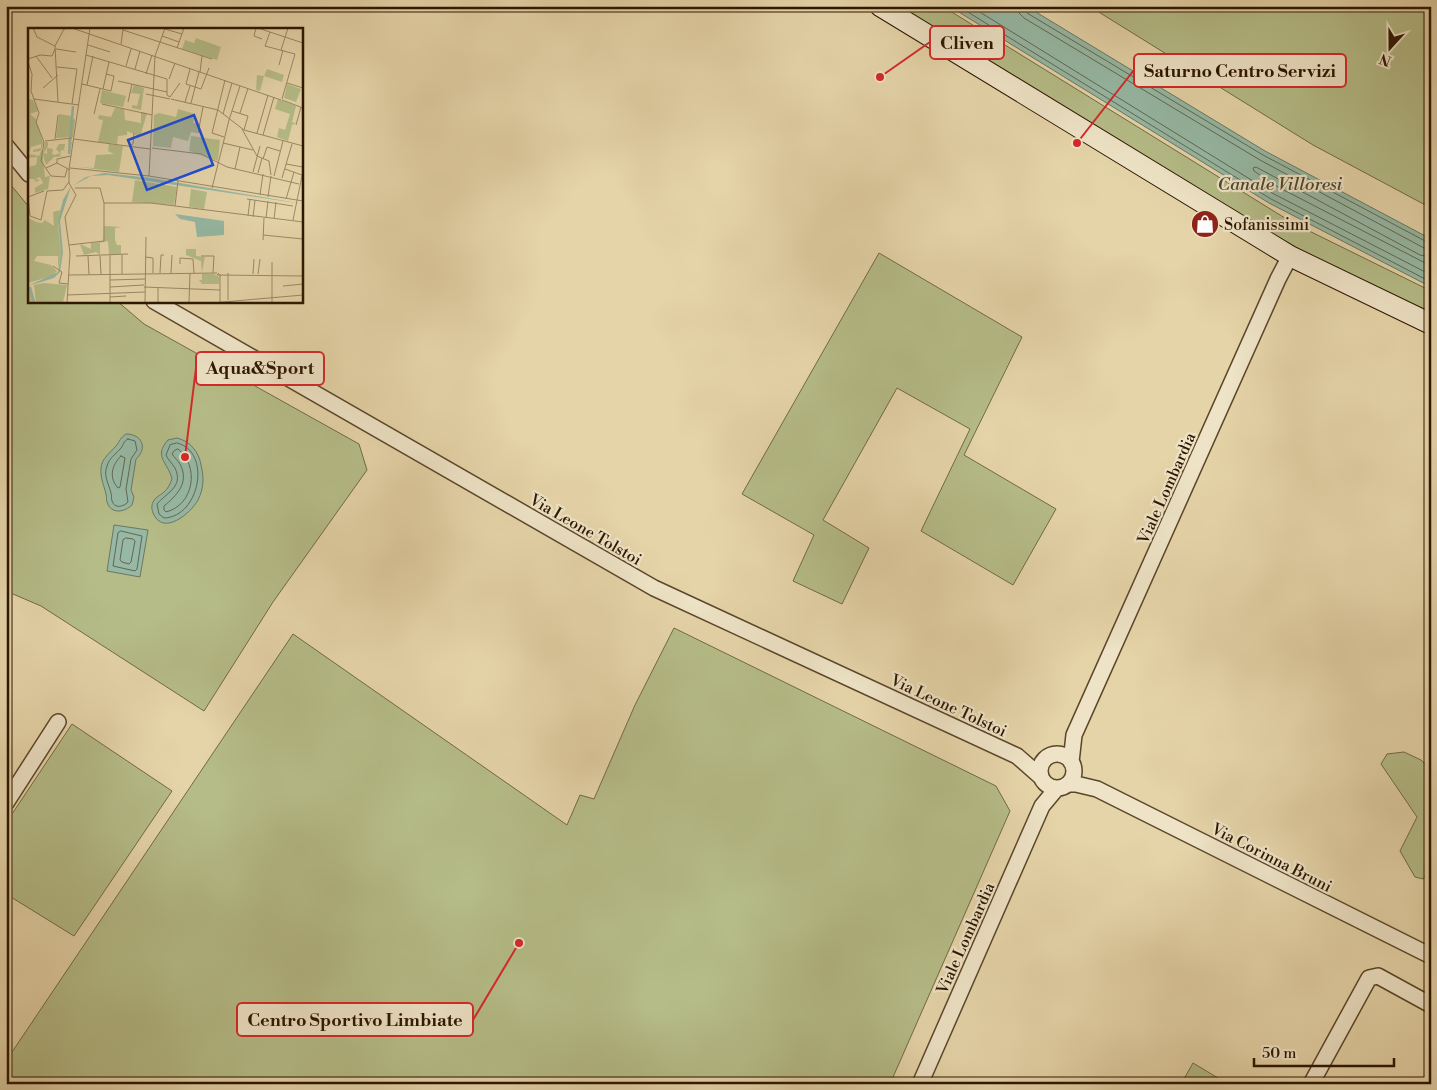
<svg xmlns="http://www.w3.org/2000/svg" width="1437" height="1090" font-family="'Libre Bodoni',serif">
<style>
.green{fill:#b5bc87;stroke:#716944}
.water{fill:#96b8a4;stroke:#6c7762}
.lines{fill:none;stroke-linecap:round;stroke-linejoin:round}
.shore{stroke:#626752;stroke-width:1}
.street-casing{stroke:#5b462a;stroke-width:18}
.secondary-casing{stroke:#2d1600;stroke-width:22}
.street{stroke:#eee3c6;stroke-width:15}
.secondary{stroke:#eee3c6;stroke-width:20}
.labels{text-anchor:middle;stroke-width:4.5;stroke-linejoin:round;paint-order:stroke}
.poi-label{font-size:16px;fill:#2d1600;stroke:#eee3c6;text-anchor:start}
.street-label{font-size:16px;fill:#2d1600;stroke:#eee3c6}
.water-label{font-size:18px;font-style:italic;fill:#4c4731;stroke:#eee3c6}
.inset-river{fill:none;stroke:#96b8a4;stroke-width:2.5}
.inset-road{fill:none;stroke:#9b8865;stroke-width:1}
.view{fill:#1d4ed8;fill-opacity:0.15;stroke:#1d4ed8;stroke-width:2.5}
.inset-edge{fill:none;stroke:#2d1600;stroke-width:2.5}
.leader{fill:none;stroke:#d62828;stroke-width:2}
.callout-dot{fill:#d62828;stroke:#eee3c6;stroke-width:2}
.callout{fill:#eee3c6;stroke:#d62828;stroke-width:2}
.callout-label{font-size:18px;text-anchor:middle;font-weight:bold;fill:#2d1600}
</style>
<rect width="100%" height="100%" fill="#e5d4a8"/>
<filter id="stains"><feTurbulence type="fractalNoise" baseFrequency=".004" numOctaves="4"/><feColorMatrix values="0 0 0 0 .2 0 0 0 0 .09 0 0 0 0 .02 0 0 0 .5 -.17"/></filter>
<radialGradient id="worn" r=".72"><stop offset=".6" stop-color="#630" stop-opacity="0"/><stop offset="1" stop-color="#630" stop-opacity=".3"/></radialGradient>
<path class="green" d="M896,6H942L1293,223L1431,291V315L1314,258L1260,227Z
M1089,6H1431V208L1313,145Z
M6,179L29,207V301H117L144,324L359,444L367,470L273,602L204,711L41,606L6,591Z
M879,253L1022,337L964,455L1056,509L1013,585L921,531L970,429L897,388L823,520L869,548L842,604L793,581L814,535L742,494Z
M674,628L996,786L1010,811L890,1084H6V1061L293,634L567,825L580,795L594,799L635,705Z
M72,724L172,791L74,936L6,894V823Z
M1404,752L1421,760L1431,770V867L1423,879L1415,877L1400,851L1417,817L1381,764L1387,754Z
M1193,1063L1228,1084H1181Z"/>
<path class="water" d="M949,6H1026L1265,151L1431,239V287L1269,203Z
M126,434C142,434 148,448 136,459L131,490L134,497L132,505C125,512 111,515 107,502C106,500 107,497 106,494C104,485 100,478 101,468C102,458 110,453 116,446C120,441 120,438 126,434Z
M177,438C190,441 199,452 201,465C204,477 204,488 198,500C191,513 163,537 153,513C152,510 151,506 153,502C155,497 161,495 164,492C168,489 170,484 172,479C168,462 153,457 168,440Z
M114,525L148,530L140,577L107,571Z"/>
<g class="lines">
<path class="shore" d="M958,6L1271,199L1431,282
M970,6L1274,194L1431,275
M1018,6L1019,13L1024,18L1260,160L1424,248L1431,249
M1024,6L1027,13L1263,155L1427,242L1431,243
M1431,257L1420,255L1256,167L1253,168L1254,171L1278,187L1431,266
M128,439L135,441L137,450L131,459L126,489L128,502C123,507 115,509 112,501C111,498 112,495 111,493C109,484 103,476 107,466C109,458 116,454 121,448C124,444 123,442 128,439Z
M177,443C212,451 200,517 164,518L159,514L157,504C166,493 184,487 175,468C172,463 168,460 166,455L170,445Z
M178,449C200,466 194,505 166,512L164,510V506C176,496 190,483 180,464C178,461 175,458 172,454L174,451Z
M121,456L125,458L120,487L118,488C109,478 111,466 121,456Z
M121,531L142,536L137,569L135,571L113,566L118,533Z
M126,538L133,539L135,541L131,562L129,564L122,562L120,560L123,540Z"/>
<defs>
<path id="street" d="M6,146L29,174
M154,301L654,588L1017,756L1041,777
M1040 771a17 17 0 1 1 34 0a17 17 0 1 1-34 0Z
M1071,762L1074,735L1278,279L1290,256
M1068,784H1076L1097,789L1431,956
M6,803L58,722
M920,1084L1042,806L1057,788
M1311,1084L1369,978L1378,976L1431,1005"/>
<path id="secondary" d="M880,6L1290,256L1431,324"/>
</defs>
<use href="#street" class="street-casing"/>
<use href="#secondary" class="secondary-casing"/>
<use href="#street" class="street"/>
<use href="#secondary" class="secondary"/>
</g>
<defs>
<symbol id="shop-disc" viewBox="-11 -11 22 22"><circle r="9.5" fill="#8f2418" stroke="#eee3c6"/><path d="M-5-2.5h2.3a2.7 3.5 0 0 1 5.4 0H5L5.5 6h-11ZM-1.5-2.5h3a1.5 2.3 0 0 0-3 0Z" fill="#fff"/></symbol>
</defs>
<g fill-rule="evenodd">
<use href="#shop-disc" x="1189" y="208" width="32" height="32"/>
</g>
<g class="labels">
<g class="poi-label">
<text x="1224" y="230">Sofanissimi</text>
</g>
<g class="street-label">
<text transform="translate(1166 488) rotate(-66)" y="6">Viale Lombardia</text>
<text transform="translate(586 529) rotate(30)" y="6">Via Leone Tolstoi</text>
<text transform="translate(949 705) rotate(25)" y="6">Via Leone Tolstoi</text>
<text transform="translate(1272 857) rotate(27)" y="6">Via Corinna Bruni</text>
<text transform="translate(965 938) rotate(-66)" y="6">Viale Lombardia</text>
</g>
<g class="water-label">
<text x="1280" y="190">Canale Villoresi</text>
</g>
</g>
<g transform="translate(28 28)">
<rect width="275" height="275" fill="#e5d4a8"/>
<path d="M168,10L193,19L189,32L154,21L157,12L166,15ZM239,41L256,47L254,54L236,48L232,63L228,62L229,47L236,48ZM259,56L273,61L268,74L256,70ZM106,57L116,60L113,82L104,80V77L109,78L112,66L103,65ZM74,62L98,68L95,79L72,75ZM1,71L5,72L10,83L2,86L8,91L15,115L13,122L12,123L5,124V122L13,120V116L3,119L1,126L11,128L14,121L17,149L22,148L20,161L7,165V160L15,155L12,149L7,151L12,152L8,154L6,151H0V139L8,137L9,132V129L0,130ZM250,71L268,78L264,94L268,95L264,97L260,113L249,109L251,100L257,102L262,86L247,81ZM87,80L96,81L97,92L113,95V84L119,85L112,109L99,103V107L90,108L89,116L70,114L75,92L70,91L71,87L83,89ZM150,81L167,86L165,95L171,96L169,105L163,104L160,113L145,109L143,120L125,118L126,87L131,85L148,89ZM31,86L43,88L47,92L45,109L28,110ZM163,108L192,112L190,133L161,123ZM40,111L44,115L41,128V123L33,122L32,128H38L26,129L18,137L15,127L17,114H20V118L16,125L19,126V120L25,121L24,126L27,127L32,125L28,121L31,116H37L36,122L41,123ZM81,116L95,118L91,144L51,139L66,140L68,127L86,126L80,123ZM107,152L149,159L146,177L104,174ZM163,161L179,164L176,181L161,179ZM32,182L30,198L33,226L30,241V228H9L6,233L23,237L29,243L24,248L0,255V183L1,190L8,194L14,195L17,192L26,198L25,184ZM76,198L94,199L87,200V212L89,217H93V226H81L80,213L72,215V227L68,224L56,227L52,216L63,221V215L75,214ZM158,221H168V228L177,229L174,244L173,233L158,227ZM174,246H186L191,249V256H174L171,252H174ZM16,255L39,257L35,275H0V260L2,258L8,275L6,257Z" fill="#b5bc87"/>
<path d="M76,145L123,150L275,176L80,147L63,148L44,158L58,149ZM43,158L32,193L35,224L32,244L26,250L0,258L30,244L33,226L30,192L35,172ZM147,186L196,193V207L169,209L167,194L152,191Z" fill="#96b8a4"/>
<path class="inset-river" d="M41,126L45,78M2,259L6,275"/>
<path class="inset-road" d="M5,0L9,9L27,18M44,0L253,72M228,0L226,8L234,11M230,0L275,15M137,1L154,6M95,2L184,31M242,4L237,18L267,26L254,71M134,8L151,14M93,16L95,1M60,17L82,24M149,20L156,0M28,21L48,24M253,22L260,0M58,27L139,51V67L142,69M8,28L24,50M0,31L12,27L24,28L27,21M0,34L4,46L3,63L11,85L8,94L16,114M251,37L255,22M98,38L103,21M29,39L49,41L44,76M107,41L112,23M162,41L158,56L173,61L181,40M172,44L174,28M118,46L124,27M141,51L147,35M90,53L139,64M259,55L275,60M54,56L83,63L86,48L78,46M59,57L65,28M15,60L30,47M75,61L81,34M118,66L142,71M142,69L152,55M6,71L51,77M143,71L190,82L216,102L275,118M254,72L275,80M30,74L27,18L36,1L41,0M100,74L104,56M157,74L162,58M163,75L171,44M74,76L124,87M204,83L220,88L216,102M212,85L220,60M66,86L72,61M195,86L204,55M201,92L212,58M268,97L273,79M214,101L229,128L241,133L243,147M170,105L175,79M229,105L240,67M235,107L246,69M196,109L184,105L197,52M27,111L30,87M46,111L122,121M17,113L44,110M16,114L13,133L23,148M195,115L225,122M101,118L105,116L106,105M124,120L173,126L199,139L271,156M235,131L239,119L252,123M29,135V131L43,128M258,136L275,139M18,140L29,135L42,142M42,140L121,148L275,173M207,141L212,119M257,141L274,147M225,144L232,118M230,145L234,130M23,148L37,149L39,141M121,148L127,28L137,0M246,148L255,113M254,150L264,116M47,160H72L76,175H123L275,194M184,160L201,92M19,163L35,162L41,154M232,167L235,146M0,169L2,188L13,192L19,163M0,169L16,163M240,169L243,148M219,171L265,178M258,171L266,144M147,178L150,153M220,188L222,171M225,189L227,172M238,190L240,173M246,191L248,174M265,192L275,143M235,207L275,211M235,212L236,190M41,217L76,213V175M82,227V246M94,227V246M48,228L100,226M60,228L61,246M72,228L73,246M173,228H186L185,245M117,229L125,230V245M244,234V275M152,236V230L165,231L166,245M25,238L34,244L31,255L40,256M132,245L133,227H136M143,245L144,227M191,245L189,247L275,248M200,245V272M192,246V275M225,246L226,231M230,246L232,231M41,247L189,245M82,252L117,251M255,258L275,256M82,259L116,257M116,259L192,262M39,267L117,264M82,269L98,268M39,275L42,225L37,189L48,167L41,155V141L62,0M82,275V246M117,275L118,209M130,275V259M161,275L162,245M184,275L275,267"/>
<path class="view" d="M166,87L185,137L119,162L100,112Z"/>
<rect width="275" height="275" class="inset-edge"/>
</g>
<path class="leader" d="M880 77L930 42M1077 143L1134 70M185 457L196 368M519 943L473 1020"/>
<g class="callout-dot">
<circle cx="880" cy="77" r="5"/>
<circle cx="1077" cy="143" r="5"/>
<circle cx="185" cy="457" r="5"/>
<circle cx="519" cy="943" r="5"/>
</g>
<g class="callout">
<rect x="930" y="26" width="74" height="33" rx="5"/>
<rect x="1134" y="54" width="212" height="33" rx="5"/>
<rect x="196" y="352" width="128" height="33" rx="5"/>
<rect x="237" y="1003" width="236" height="33" rx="5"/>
</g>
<g class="callout-label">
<text x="967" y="49">Cliven</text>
<text x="1240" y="77">Saturno Centro Servizi</text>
<text x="260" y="374">Aqua&amp;Sport</text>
<text x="355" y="1026">Centro Sportivo Limbiate</text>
</g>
<rect width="1437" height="1090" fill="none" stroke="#e5d4a8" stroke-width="25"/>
<rect x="8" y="8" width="1422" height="1075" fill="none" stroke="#2d1600" stroke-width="2.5"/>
<rect x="12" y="12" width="1412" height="1065" fill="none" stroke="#2d1600"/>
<g transform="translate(1390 48) rotate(201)" stroke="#eee3c6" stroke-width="4" paint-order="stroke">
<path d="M0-4L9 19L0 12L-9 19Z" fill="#2d1600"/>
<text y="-8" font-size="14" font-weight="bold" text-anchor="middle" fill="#2d1600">N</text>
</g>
<path d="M1254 1058v8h140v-8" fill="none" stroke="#2d1600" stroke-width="2.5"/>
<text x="1262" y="1058" font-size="15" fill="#2d1600" stroke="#eee3c6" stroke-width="4" paint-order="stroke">50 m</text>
<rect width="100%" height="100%" filter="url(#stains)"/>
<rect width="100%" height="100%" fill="url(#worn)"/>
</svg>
